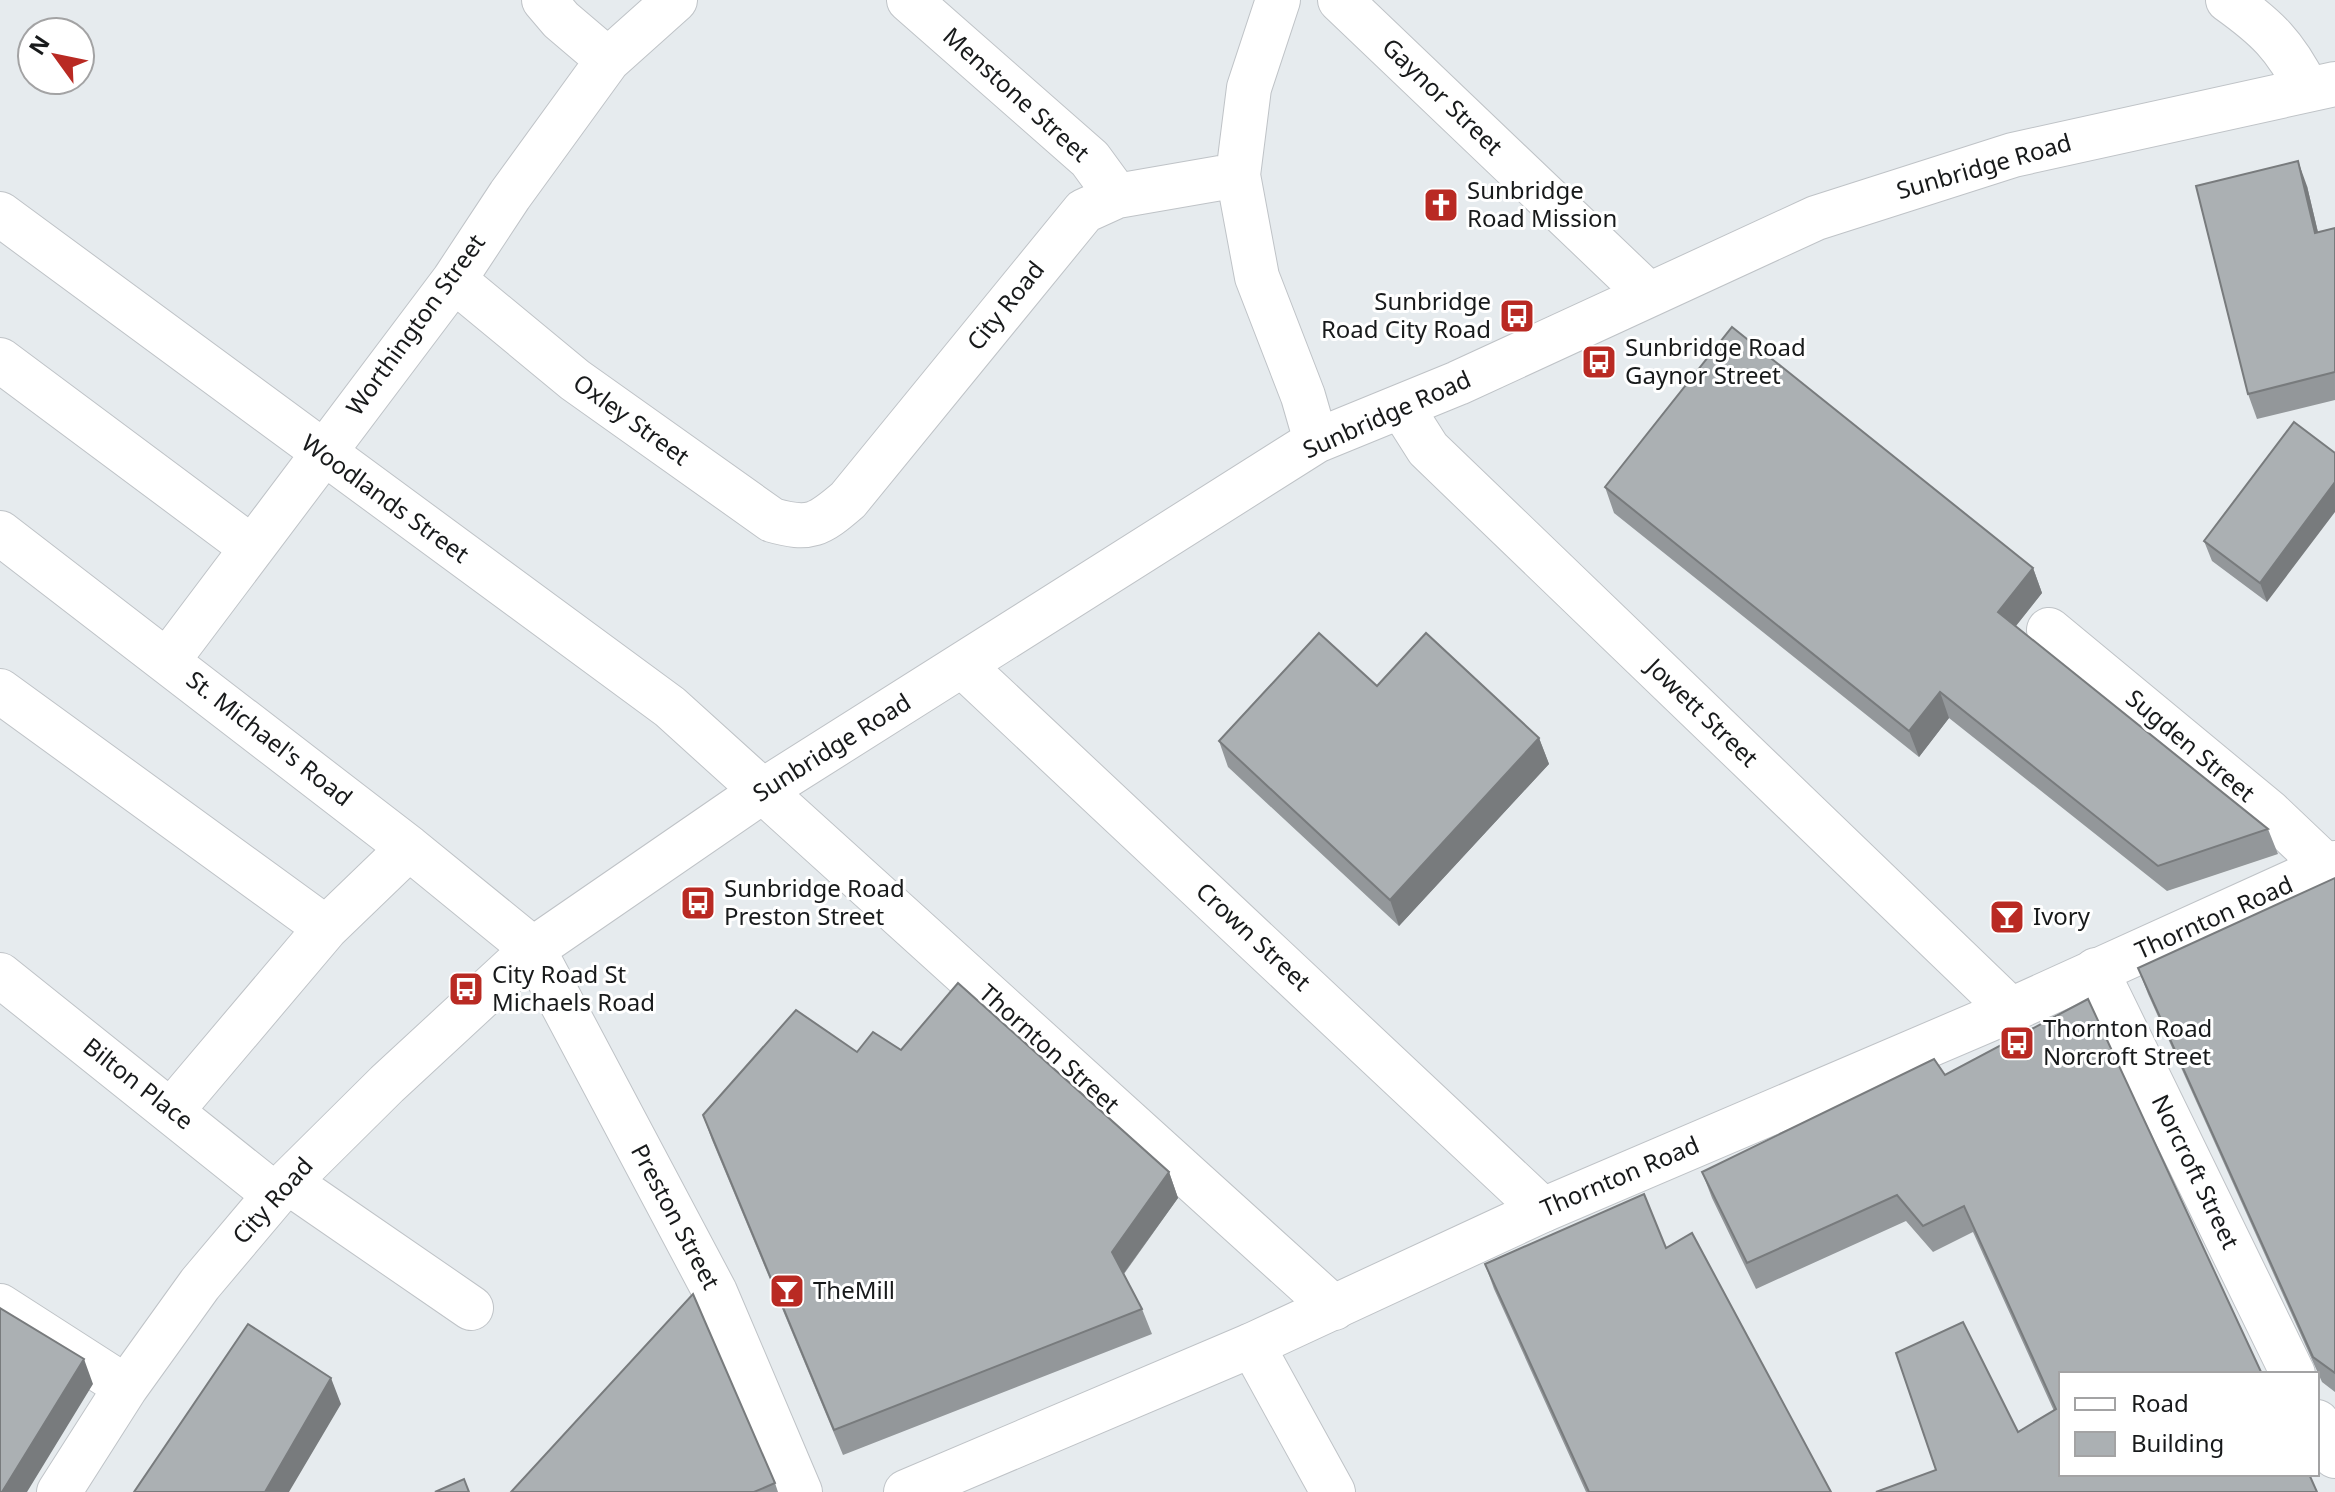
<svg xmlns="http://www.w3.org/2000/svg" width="2335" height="1492" font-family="'Noto Sans',sans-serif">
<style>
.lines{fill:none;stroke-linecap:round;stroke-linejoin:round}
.minor-casing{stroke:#bfc3c7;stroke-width:46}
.major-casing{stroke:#bfc3c7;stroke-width:46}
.minor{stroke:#fff;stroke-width:44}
.major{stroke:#fff;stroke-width:44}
.wall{fill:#93979a}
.shaded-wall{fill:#787b7d}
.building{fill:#abb0b3;stroke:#787b7d;stroke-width:2}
.labels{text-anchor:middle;stroke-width:6;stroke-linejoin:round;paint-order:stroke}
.street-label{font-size:24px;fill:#181a1b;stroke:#fff}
.poi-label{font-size:24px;fill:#181a1b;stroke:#fff;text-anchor:start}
</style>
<rect width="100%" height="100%" fill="#e6ebee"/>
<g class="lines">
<defs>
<path id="minor" d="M544,0L561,20L608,60
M909,0L1090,159L1117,196
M1278,0L1249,88L1238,175L1257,277L1303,396L1316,441
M1340,0L1648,294
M2228,0C2267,28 2285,45 2307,89
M0,214L670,707L1334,1308
M454,280L575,380L772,520C810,531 819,525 848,500L1084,211L1117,196L1238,175
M0,360L251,547
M1402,408L1428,449L2011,1010
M0,533L409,848L533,949L715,1292L800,1492
M2049,630L2269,812L2327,867
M168,660L454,280L510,195L608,60L675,0
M962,665L1543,1210
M0,691L326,928
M2096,970L2293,1374
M0,975L275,1195
M172,1110L326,928L409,848
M288,1182L471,1308
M0,1306L126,1387
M1252,1345L1333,1492
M2317,1422L2335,1456
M59,1492L126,1387L200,1284L275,1195L387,1084L533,949L764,790L1316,441L1458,383L1816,218L2013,155L2335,84"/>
<path id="major" d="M906,1492L1252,1345L1543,1210L2011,1010L2335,863"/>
</defs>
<use href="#minor" class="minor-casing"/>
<use href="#major" class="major-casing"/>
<use href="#minor" class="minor"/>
<use href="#major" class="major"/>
</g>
<path class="wall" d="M2307,186L2318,232L2335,228V400L2257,419L2248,394Z
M2294,422L2267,602L2212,561L2204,541Z
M1605,487L2033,568L2042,593L2016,626L2268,829L2278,854L2167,891L1949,718L1919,757L1614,513Z
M1377,686L1539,738L1549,764L1399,926L1228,767L1219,741Z
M2335,879V1392L2322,1382L2148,994L2138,968Z
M2088,999L2061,1474L1936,1470L2018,1432L2054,1411L1973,1232L1933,1252L1906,1221L1756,1289L1712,1198L1702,1172L1945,1075Z
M901,1050L1169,1172L1178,1198L1124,1274L1142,1309L1152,1334L843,1455L712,1140L703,1115L857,1052Z
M1666,1248L1831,1492H1586L1494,1289L1485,1264Z
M775,1483L778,1492H511Z"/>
<path class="shaded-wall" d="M2298,161L2307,186L2324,258L2315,233Z
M2335,482V512L2267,602L2260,583Z
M2033,568L2042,593L2007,637L1998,612Z
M1940,692L1949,718L1919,757L1909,731Z
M1539,738L1549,764L1399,926L1390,900Z
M1169,1172L1178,1198L1121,1277L1112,1252Z
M84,1359L93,1384L27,1492H2Z
M331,1378L341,1404L289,1492H265Z"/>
<path class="building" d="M2298,161L2315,233L2335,228V372L2248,394L2196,186Z
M1732,327L2033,568L1998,612L2268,829L2158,866L1940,692L1909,731L1605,487Z
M2294,422L2335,453V482L2260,583L2204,541Z
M1319,633L1377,686L1426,633L1539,738L1390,900L1219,741Z
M2335,878V1373L2313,1357L2138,968Z
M958,983L1169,1172L1112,1252L1142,1309L834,1430L703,1115L796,1010L857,1052L873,1032L901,1050Z
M2088,999L2262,1374H2061V1474H2309L2317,1492H1876L1936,1470L1896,1353L1963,1322L2018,1432L2056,1409L1964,1206L1923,1226L1897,1195L1747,1263L1702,1172L1934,1059L1945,1075Z
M1644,1194L1666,1248L1692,1233L1831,1492H1589L1485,1264Z
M693,1294L775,1483L754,1492H511Z
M0,1308L84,1359L2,1492H0Z
M248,1324L331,1378L265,1492H134Z
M464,1479L469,1492H435Z"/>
<defs>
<symbol id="church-square" viewBox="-11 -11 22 22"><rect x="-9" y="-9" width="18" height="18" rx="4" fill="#b92a23" stroke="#fff"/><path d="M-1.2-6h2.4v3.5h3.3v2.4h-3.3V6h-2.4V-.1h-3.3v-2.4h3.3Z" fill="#fff"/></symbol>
<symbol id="bus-square" viewBox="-11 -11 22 22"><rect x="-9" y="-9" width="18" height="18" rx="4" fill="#b92a23" stroke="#fff"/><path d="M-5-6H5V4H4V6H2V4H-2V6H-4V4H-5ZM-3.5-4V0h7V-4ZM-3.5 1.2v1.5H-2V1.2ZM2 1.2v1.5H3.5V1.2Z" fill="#fff"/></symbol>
<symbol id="bar-square" viewBox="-11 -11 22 22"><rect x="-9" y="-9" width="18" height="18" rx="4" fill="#b92a23" stroke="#fff"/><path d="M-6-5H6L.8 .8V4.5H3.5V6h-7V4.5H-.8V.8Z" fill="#fff"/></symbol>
</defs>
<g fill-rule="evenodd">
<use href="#church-square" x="1421" y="185" width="40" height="40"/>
<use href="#bus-square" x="1497" y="296" width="40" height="40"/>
<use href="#bus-square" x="1579" y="342" width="40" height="40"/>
<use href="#bus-square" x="678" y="883" width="40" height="40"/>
<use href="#bar-square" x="1987" y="897" width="40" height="40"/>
<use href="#bus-square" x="446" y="969" width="40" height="40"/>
<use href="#bus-square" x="1997" y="1023" width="40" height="40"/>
<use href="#bar-square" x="767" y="1271" width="40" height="40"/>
</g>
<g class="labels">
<g class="street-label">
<text transform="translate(1016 95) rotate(42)" y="8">Menstone Street</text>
<text transform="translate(1442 97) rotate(44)" y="8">Gaynor Street</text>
<text transform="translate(1984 167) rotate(-16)" y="8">Sunbridge Road</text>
<text transform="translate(1006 306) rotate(-51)" y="8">City Road</text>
<text transform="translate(416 325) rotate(-54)" y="8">Worthington Street</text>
<text transform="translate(1387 415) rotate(-24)" y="8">Sunbridge Road</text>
<text transform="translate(631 420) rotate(36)" y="8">Oxley Street</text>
<text transform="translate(385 499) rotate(36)" y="8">Woodlands Street</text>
<text transform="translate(1702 713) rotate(44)" y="8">Jowett Street</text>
<text transform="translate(269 739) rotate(38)" y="8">St. Michael's Road</text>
<text transform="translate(2190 746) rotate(40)" y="8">Sugden Street</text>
<text transform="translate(832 748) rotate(-32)" y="8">Sunbridge Road</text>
<text transform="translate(2214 918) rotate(-24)" y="8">Thornton Road</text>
<text transform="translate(1253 937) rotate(43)" y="8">Crown Street</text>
<text transform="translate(1049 1049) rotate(42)" y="8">Thornton Street</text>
<text transform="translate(138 1084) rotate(38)" y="8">Bilton Place</text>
<text transform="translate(2195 1172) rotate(64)" y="8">Norcroft Street</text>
<text transform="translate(1620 1177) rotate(-23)" y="8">Thornton Road</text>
<text transform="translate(273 1201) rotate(-48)" y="8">City Road</text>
<text transform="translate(675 1217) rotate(62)" y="8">Preston Street</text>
</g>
<g class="poi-label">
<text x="1467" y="199">Sunbridge<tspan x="1467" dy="28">Road Mission</tspan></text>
<text x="1491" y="310" text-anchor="end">Sunbridge<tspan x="1491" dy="28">Road City Road</tspan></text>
<text x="1625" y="356">Sunbridge Road<tspan x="1625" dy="28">Gaynor Street</tspan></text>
<text x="724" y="897">Sunbridge Road<tspan x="724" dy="28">Preston Street</tspan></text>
<text x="2033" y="925">Ivory</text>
<text x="492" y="983">City Road St<tspan x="492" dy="28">Michaels Road</tspan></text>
<text x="2043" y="1037">Thornton Road<tspan x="2043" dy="28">Norcroft Street</tspan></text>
<text x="813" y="1299">TheMill</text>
</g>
</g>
<rect x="2059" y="1372" width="260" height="104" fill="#ffffff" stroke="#a3a3a4" stroke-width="2"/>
<rect x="2075" y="1398" width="40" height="12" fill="#ffffff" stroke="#a3a3a4" stroke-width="2"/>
<text x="2131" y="1412" font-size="24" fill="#181a1b">Road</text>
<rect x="2075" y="1432" width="40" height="24" fill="#abb0b3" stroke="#a3a3a4" stroke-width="2"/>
<text x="2131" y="1452" font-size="24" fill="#181a1b">Building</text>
<g transform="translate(56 56) rotate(303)"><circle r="38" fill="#ffffff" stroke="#a3a3a4" stroke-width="2"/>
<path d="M0-6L14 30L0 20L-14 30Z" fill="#b92a23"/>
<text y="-12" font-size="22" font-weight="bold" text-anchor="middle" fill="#181a1b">N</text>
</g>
</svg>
